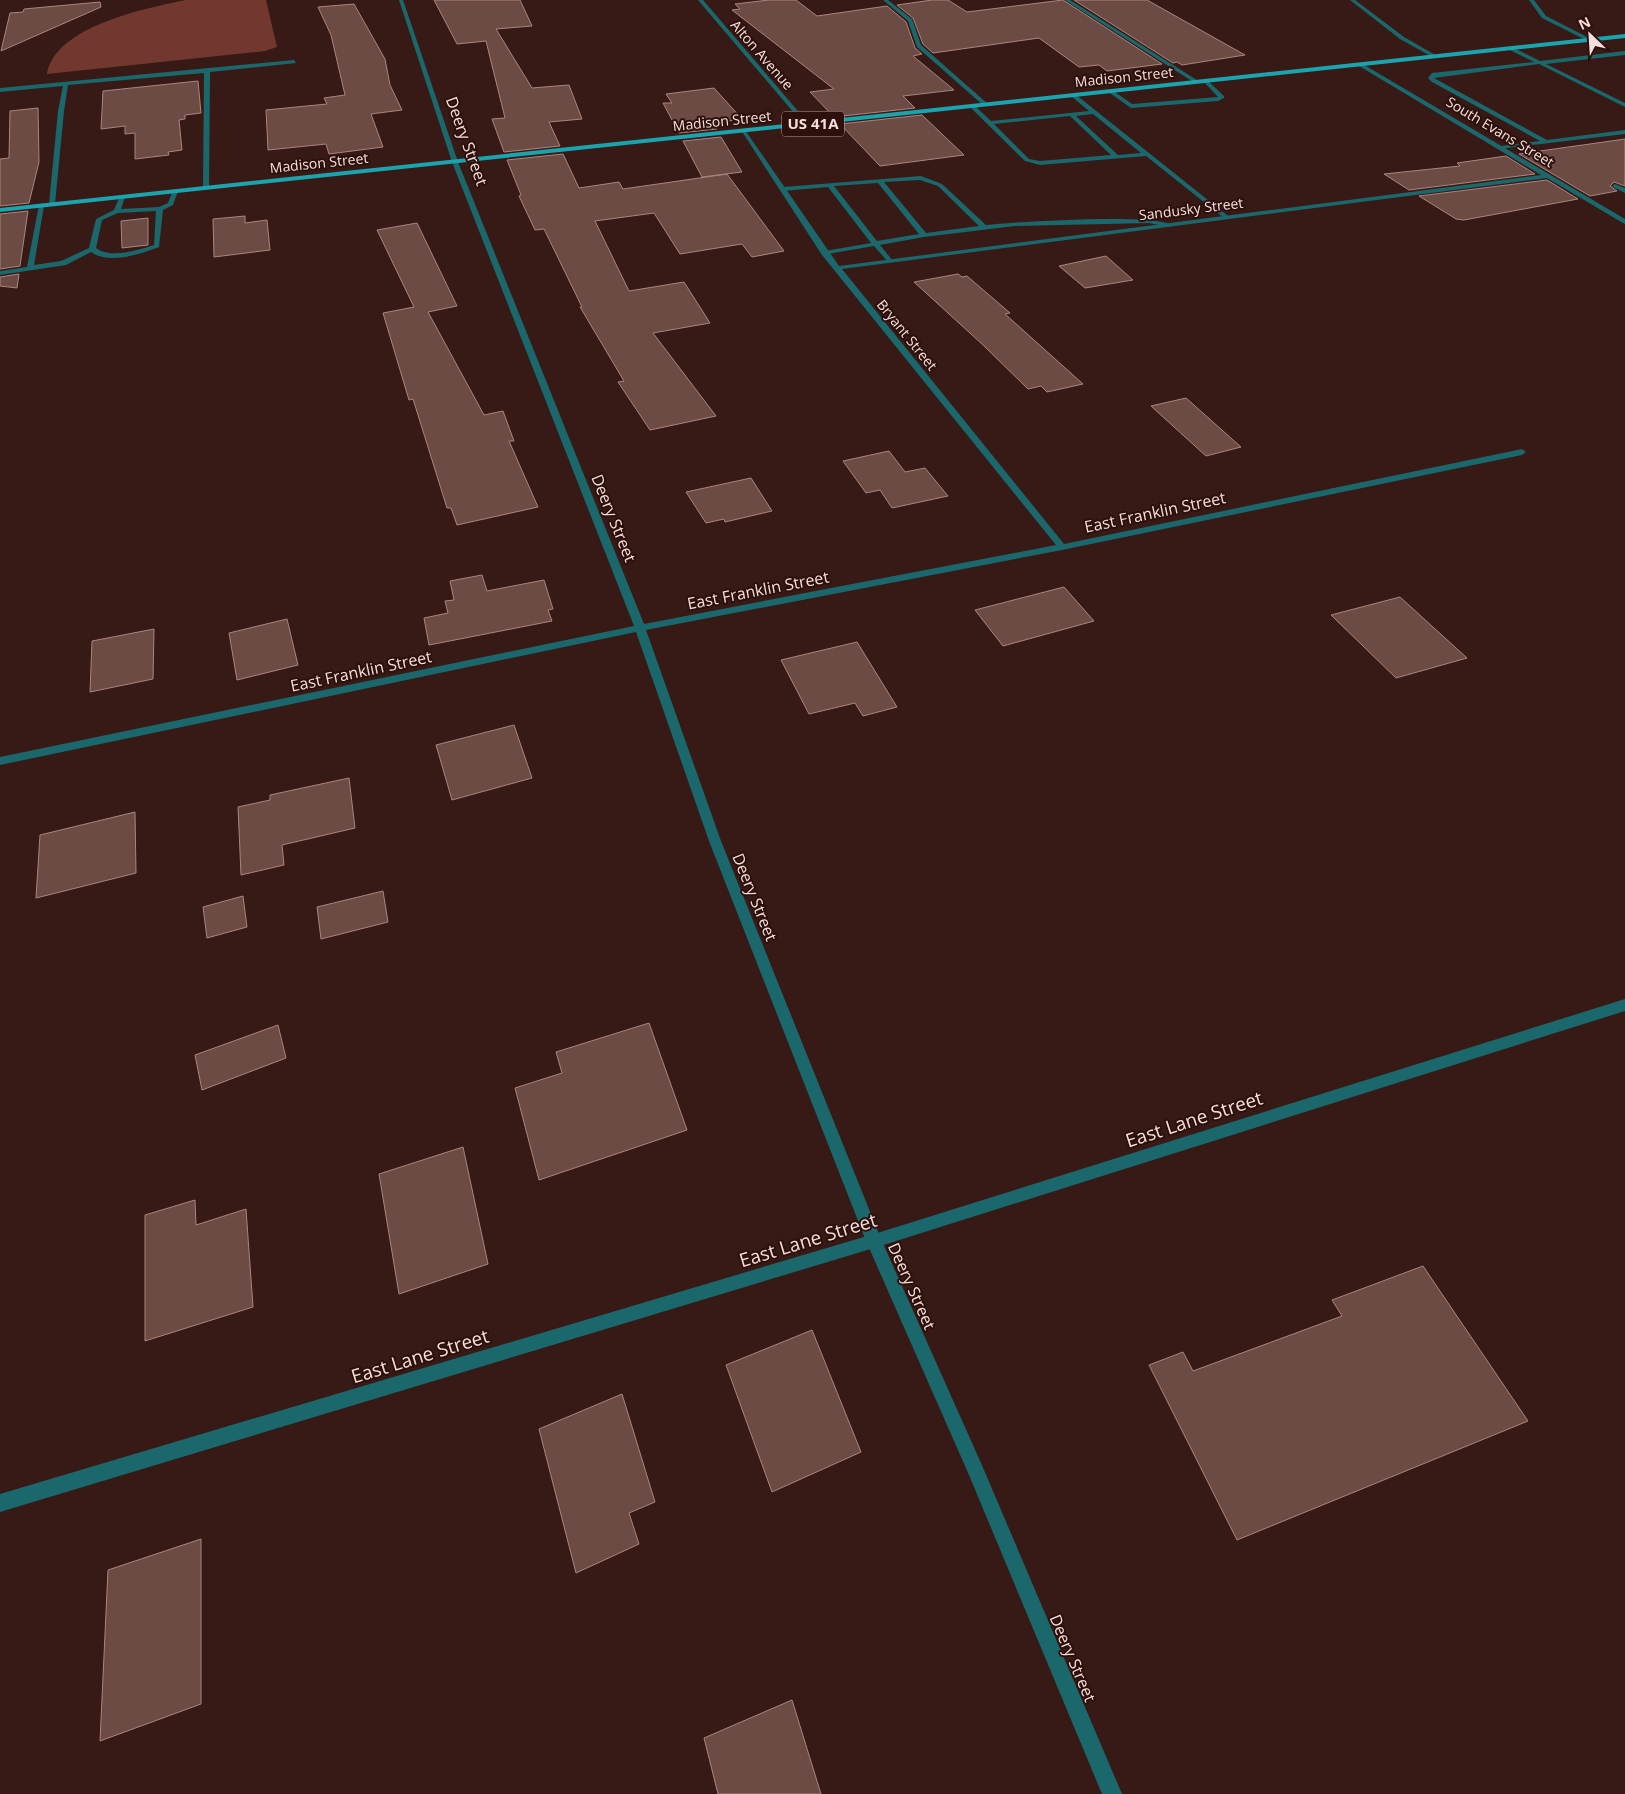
<svg xmlns="http://www.w3.org/2000/svg" width="1625" height="1794" font-family="'Open Sans',sans-serif">
<style>
.green{fill:#72372f}
.building{fill:#6d4b45;stroke:#ab857f}
.lines{fill:none;stroke-linecap:round;stroke-linejoin:round}
.service{fill:#1a676c;fill-rule:evenodd}
.minor{fill:#1a676c;fill-rule:evenodd}
.tertiary{fill:#1a676c;fill-rule:evenodd}
.primary{fill:#1aa5ae;fill-rule:evenodd}
.labels{text-anchor:middle;stroke-width:4;stroke-linejoin:round;paint-order:stroke}
.far-street-label{font-size:14px;fill:#f5dfdc;stroke:#2d100c}
.shield{fill:#2d100c;stroke:#b9a19e;stroke-width:1}
.shield-label{font-size:15px;font-weight:bold;fill:#f5dfdc}
.street-label{font-size:16px;fill:#f5dfdc;stroke:#2d100c}
.near-street-label{font-size:19px;fill:#f5dfdc;stroke:#2d100c}
</style>
<rect width="100%" height="100%" fill="#371a15"/>
<path class="green" d="M186,0H266L277,47L265,51L47,74C55,26 147,8 186,0Z"/>
<path class="building" d="M434,0H520L532,26L496,29L532,88L569,85L582,119L549,122L560,146L504,152L492,119L505,118L486,41L457,44Z
M769,0H796L817,16L887,6L906,22L915,48L922,54L913,56L954,90L903,96L915,108L834,117L810,92L834,89L732,10L740,9L735,4Z
M932,0H948L967,12L1063,0L1162,64L1107,71L1099,65L1079,67L1039,38L933,53L923,44L913,18L897,5Z
M1074,0H1147L1245,55L1182,65L1177,62L1173,63Z
M100,2L101,7L1,51L10,13L23,12L24,9Z
M354,4L385,59L390,85L402,110L371,114L383,147L329,154L326,144L268,150L266,110L327,104L324,98L345,95L331,35L318,7Z
M198,81L201,113L185,115V119L179,120L182,150L168,152L169,155L135,159V133L125,134V126L101,129L103,91Z
M714,88L742,119L714,123L717,129L679,133L663,103H672L666,94Z
M38,108L39,162L29,203L0,206V159L9,158L10,111Z
M922,115L964,155L880,166L840,124Z
M721,137L742,172L702,177L683,141Z
M1625,139V186L1614,182L1610,186L1617,191L1590,196L1519,154Z
M563,154L579,188L619,182L623,189L727,174L784,251L752,257L742,244L680,254L654,213L595,221L629,291L684,282L710,323L653,333L716,416L650,430L618,382L624,381L580,307H582L544,229L535,230L519,196L521,195L507,160Z
M1506,156L1535,174L1409,190L1384,174L1460,166L1457,163Z
M1547,180L1578,199L1464,220L1456,219L1419,196Z
M28,211L20,266L0,269V214Z
M245,216V223L267,220L270,250L214,257L213,219Z
M148,218V245L122,248L121,221Z
M417,223L457,306L428,312L484,415L503,411L514,441H509L538,507L457,525L451,508H447L413,399L409,400L383,313L414,307L377,230Z
M1106,256L1133,280L1085,288L1059,266Z
M19,274L17,288L0,286V277Z
M958,274L962,277L967,276L1010,313L1005,314L1083,384L1047,392L1041,386L1028,389L982,344L914,282Z
M1186,398L1241,447L1206,456L1151,406Z
M889,451L905,472L925,468L948,496L892,508L880,490L866,493L843,461Z
M751,478L772,511L725,522L724,519L706,523L686,492Z
M482,575L487,591L544,580L553,609L548,610L552,621L429,645L424,618L448,613L445,601L454,600L450,581Z
M1064,587L1094,621L1003,646L975,610Z
M1400,597L1467,658L1396,678L1331,615Z
M287,619L298,665L237,680L229,633Z
M154,629L153,679L90,692L92,641Z
M857,642L897,707L863,716L855,703L809,714L781,660Z
M514,725L532,778L452,800L436,745Z
M349,778L355,828L282,845L284,865L241,875L238,807L270,800V795Z
M135,812L136,873L36,898L40,835Z
M383,891L388,922L321,939L317,907Z
M243,896L247,927L207,938L203,907Z
M649,1023L687,1130L539,1180L515,1088L562,1073L556,1052Z
M278,1025L286,1058L202,1090L195,1055Z
M463,1147L488,1264L399,1294L379,1174Z
M195,1200L196,1225L246,1209L253,1307L145,1341V1215Z
M1423,1266L1528,1421L1237,1540L1149,1365L1183,1352L1193,1371L1342,1316L1332,1300Z
M812,1330L861,1452L772,1492L726,1365Z
M622,1394L655,1502L629,1513L639,1544L576,1573L539,1429Z
M201,1539V1704L100,1741L108,1570Z
M792,1700L821,1794H718L704,1738Z"/>
<g class="lines">
<path class="service" d="M1512,47L1540,61L1625,51V55L1546,64L1625,103V107L1539,64L1434,78L1547,140L1625,130V134L1499,149L1501,146L1540,141L1432,82L1428,78L1432,73L1534,62L1510,50Z
M294,60L296,63L210,72L209,188L206,190L203,188L204,73L68,85L64,111L55,204L52,206L49,204L58,111L63,86L0,92V88Z
M1206,79L1224,96V98L1218,101L1131,108L1107,91L1112,90L1132,104L1218,97L1204,82Z
M1071,94H1075L1228,216V218H1224L1146,156L1040,165L1025,161L969,106L974,105L991,121L1089,111L1071,96ZM1093,114L1141,153L1118,155L1076,116ZM1070,116L1111,155L1040,161L1029,159L994,124Z
M921,176L942,184L986,225C1015,222 1153,213 1172,225L1169,227L1149,223L1015,226L924,237L880,245L893,261L889,263L874,246L822,255L821,253L825,251L871,243L828,187L783,191L780,189L783,187ZM920,180L938,186L979,226L926,233L884,182ZM878,183L919,234L877,241L834,186Z
M1615,184L1625,188V193L1613,187L1612,186Z
M173,190L178,191L173,205L163,210L159,247C141,254 108,265 91,252L66,265L0,275V271L27,267L39,205L44,206L34,265L61,261L89,248L96,219L114,210L120,196L125,197L121,209L159,207L168,203ZM156,211L154,245C138,250 110,259 96,248L102,220L118,213Z"/>
<path class="minor" d="M399,0H403L458,162L644,624L1056,545L822,255L741,130H745L839,266L1541,175L1359,66L1361,63L1625,219V224L1623,223L1547,178L842,269L1064,544L1522,449L1526,452L1522,455L1062,550L646,630L721,841L881,1239L981,1463L1122,1794H1102L969,1475L866,1241L709,841L636,632L0,765V757L634,626L452,162Z
M698,0H703L809,124V126H805Z
M883,0H888L912,19L921,45L988,104V106H984L917,47L908,21Z
M1065,0H1070L1200,82L1195,83Z
M1350,0H1355L1404,37L1439,57L1434,58L1400,39Z
M1529,0H1534L1546,16L1593,40L1588,41L1542,18Z"/>
<path class="tertiary" d="M1625,999V1011L874,1248L0,1512V1494L874,1234Z"/>
<path class="primary" d="M1625,34V38L0,212V208Z"/>
</g>
<g class="labels">
<g class="far-street-label">
<text transform="translate(762 55) rotate(49)" y="5">Alton Avenue</text>
<text transform="translate(1124 77) rotate(-6)" y="5">Madison Street</text>
<text transform="translate(722 121) rotate(-6)" y="5">Madison Street</text>
<text transform="translate(1500 132) rotate(31)" y="5">South Evans Street</text>
<text transform="translate(319 163) rotate(-6)" y="5">Madison Street</text>
<text transform="translate(1191 209) rotate(-7)" y="5">Sandusky Street</text>
<text transform="translate(907 335) rotate(51)" y="5">Bryant Street</text>
</g>
<rect class="shield" x="782" y="111.5" width="62" height="25" rx="4"/>
<g class="shield-label">
<text x="813" y="129">US 41A</text>
</g>
<g class="street-label">
<text transform="translate(467 141) rotate(70)" y="6">Deery Street</text>
<text transform="translate(1155 512) rotate(-12)" y="6">East Franklin Street</text>
<text transform="translate(614 518) rotate(68)" y="6">Deery Street</text>
<text transform="translate(758 590) rotate(-11)" y="6">East Franklin Street</text>
<text transform="translate(361 671) rotate(-12)" y="6">East Franklin Street</text>
<text transform="translate(755 897) rotate(68)" y="6">Deery Street</text>
<text transform="translate(912 1286) rotate(66)" y="6">Deery Street</text>
<text transform="translate(1073 1658) rotate(67)" y="6">Deery Street</text>
</g>
<g class="near-street-label">
<text transform="translate(1194 1119) rotate(-18)" y="7">East Lane Street</text>
<text transform="translate(808 1240) rotate(-17)" y="7">East Lane Street</text>
<text transform="translate(420 1356) rotate(-17)" y="7">East Lane Street</text>
</g>
</g>
<g transform="translate(1590 35) rotate(335)" stroke="#2d100c" stroke-width="4" paint-order="stroke">
<path d="M0-4L9 19L0 12L-9 19Z" fill="#f5dfdc"/>
<text y="-8" font-size="14" font-weight="bold" text-anchor="middle" fill="#f5dfdc">N</text>
</g>
</svg>
